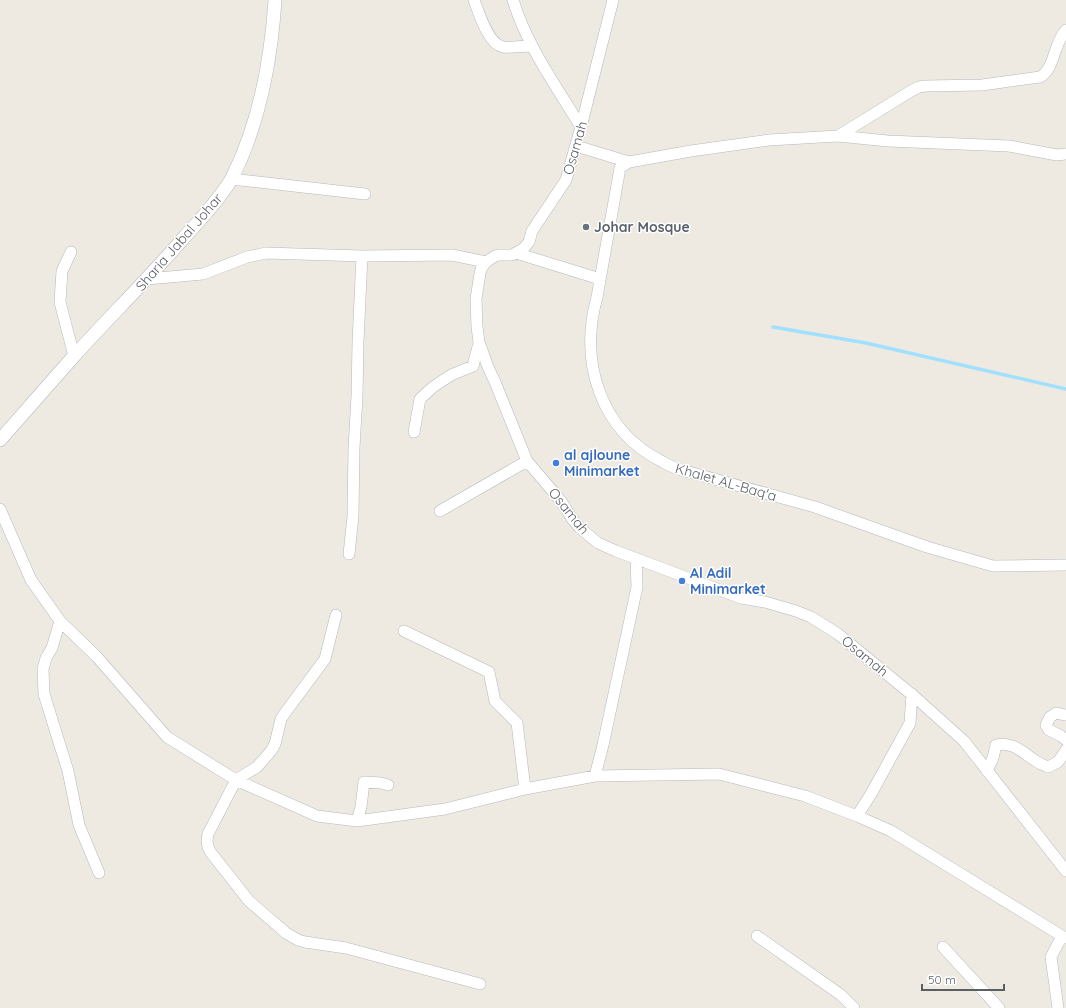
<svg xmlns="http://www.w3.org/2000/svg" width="1066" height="1008" font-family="Quicksand,sans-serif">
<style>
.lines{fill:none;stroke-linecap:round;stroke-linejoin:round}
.stream{stroke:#a1e0ff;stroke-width:3.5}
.minor-casing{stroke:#b4b9bd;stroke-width:12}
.tertiary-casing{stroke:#b4b9bd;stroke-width:14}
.minor{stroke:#fff;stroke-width:11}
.tertiary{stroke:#fff;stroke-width:13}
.worship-dot{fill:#6b7280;stroke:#fff;stroke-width:1.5}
.shop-dot{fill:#3f7fe0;stroke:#fff;stroke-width:1.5}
.labels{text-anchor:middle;stroke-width:3;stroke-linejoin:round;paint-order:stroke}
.street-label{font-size:14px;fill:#5a5f64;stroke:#fff}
.worship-label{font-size:14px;font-weight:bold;fill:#5b616d;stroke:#fff;text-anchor:start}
.shop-label{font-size:14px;font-weight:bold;fill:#366cbe;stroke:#fff;text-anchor:start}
</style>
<rect width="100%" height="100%" fill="#eeeae1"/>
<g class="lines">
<path class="stream" d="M773,327L866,343L1066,389"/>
<defs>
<path id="minor" d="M474,0C479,13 488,44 503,47C509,48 525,46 532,46
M513,0C527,46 556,86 581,127
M613,0L581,127L566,180L532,231L529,242L523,249L512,255H499L495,256L486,262L482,267L480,273L476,299L477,327L479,342L488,367L495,382L527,461L561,501L573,520L580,528L598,543L616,551L741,598L765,602L796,611L811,617L838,634L916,698L964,741L1066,871
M838,136L911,91L919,87L926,86L982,85L1040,77C1055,69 1053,44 1066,30
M576,146L629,162L691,151L769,140L838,136L888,141L1009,146L1057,155L1066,154
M629,162L620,168L597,297C579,362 600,431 663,462C671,467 680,470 689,472L815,507L927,547L993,566L1066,565
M231,179L365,194
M71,252L62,271L60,302L74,356
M516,253L600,279
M147,279L203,274L247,257L266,253L362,256L452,255L486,262
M414,432L420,399L433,387L451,375L473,366L479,343
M0,509L31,580L60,621L97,657L167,737L236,780L317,816L357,821L445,809L525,789L595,776L719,774L805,796L857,816L891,831L1062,936L1066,938
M440,511L527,461
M349,554L353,516L354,448L357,396L358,342L362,256
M336,615L325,659L302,690L285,713L281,719L275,744L271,751L257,767L236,780L208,834C206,842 207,848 212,854L249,901L286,933L298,940L305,942L346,948L480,984
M60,621L52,648L46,658L43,669L44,694L68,771L79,825L99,873
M404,631L489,672L495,701L517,723L525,789
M1066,715L1056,713L1050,717L1046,725L1049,730L1061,736L1066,740
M987,771L993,758L996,745C1013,741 1023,753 1036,761C1040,764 1044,765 1048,767L1058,762L1066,750
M595,776L603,745L637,587L636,559
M857,816L871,794L910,723L912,694
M357,821L361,807L364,782L381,783L388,785
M757,936L841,995L854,1008
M943,947L999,1008
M1058,1008L1051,957L1062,936"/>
<path id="tertiary" d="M0,440C25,412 49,384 74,356C103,324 134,293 163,261C175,248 187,234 199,221C211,207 223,194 232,178C260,122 271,62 275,0"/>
</defs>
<use href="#minor" class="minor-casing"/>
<use href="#tertiary" class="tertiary-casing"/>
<use href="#minor" class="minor"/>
<use href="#tertiary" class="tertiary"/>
</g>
<circle class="worship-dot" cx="586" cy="227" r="4"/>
<g class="shop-dot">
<circle cx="556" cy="463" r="4"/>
<circle cx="682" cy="581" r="4"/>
</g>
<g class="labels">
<g class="street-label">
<text transform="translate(575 148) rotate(-74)" y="5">Osamah</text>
<text transform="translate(179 242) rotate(-49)" y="5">Sharia Jabal Johar</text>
<text transform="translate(726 482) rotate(16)" y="5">Khalet AL-Baq'a</text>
<text transform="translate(569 511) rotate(51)" y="5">Osamah</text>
<text transform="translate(865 656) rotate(39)" y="5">Osamah</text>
</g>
<g class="worship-label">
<text x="594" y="232">Johar Mosque</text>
</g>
<g class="shop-label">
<text x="564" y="460">al ajloune<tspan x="564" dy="16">Minimarket</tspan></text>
<text x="690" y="578">Al Adil<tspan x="690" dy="16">Minimarket</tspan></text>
</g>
</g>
<path d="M922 984v6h82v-6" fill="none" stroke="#5a5f64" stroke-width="2"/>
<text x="928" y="984" font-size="12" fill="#5a5f64" stroke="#ffffff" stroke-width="3" paint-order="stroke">50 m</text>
</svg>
